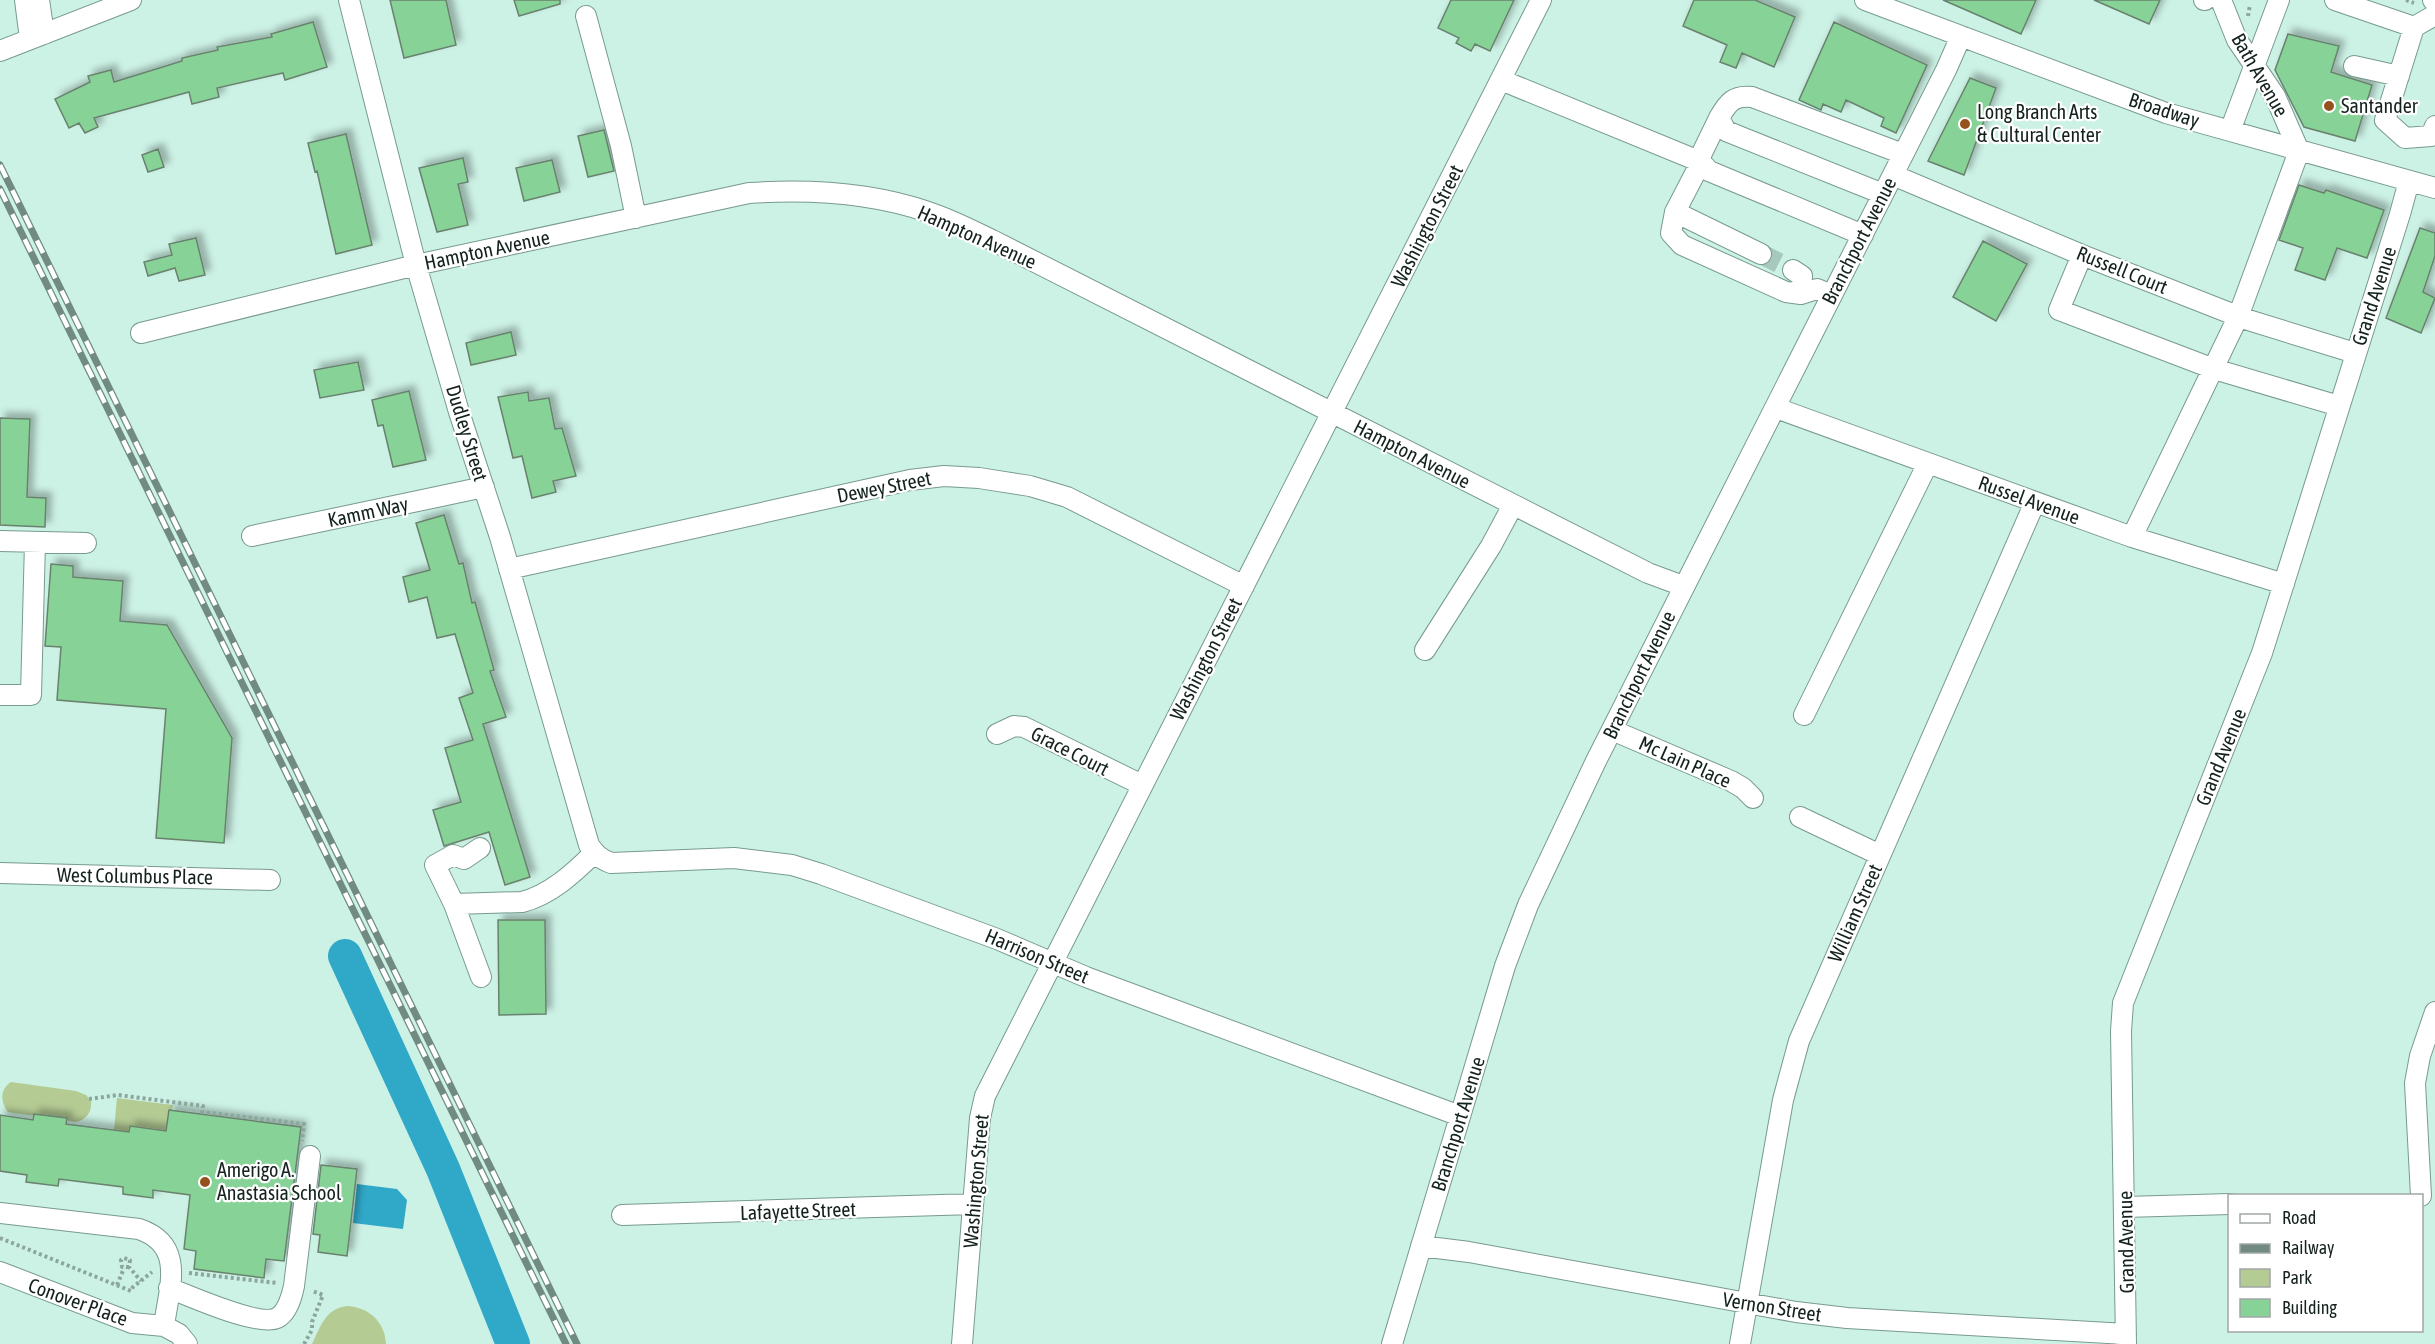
<svg xmlns="http://www.w3.org/2000/svg" width="2435" height="1344" font-family="'Asap Condensed',sans-serif">
<style>
.green{fill:#b4cb94}
.water{fill:#30a8c8}
.lines{fill:none;stroke-linecap:round;stroke-linejoin:round}
.river{stroke:#30a8c8;stroke-width:34}
.building{fill:#87d297;stroke:#69826e;stroke-width:1.5;filter:url(#shadow)}
.minor-tunnel{stroke:#a7c8bd;stroke-width:20;stroke-dasharray:20 10;stroke-linecap:butt}
.minor-casing{stroke:#789a8f;stroke-width:22}
.path{stroke:#8aa69d;stroke-width:4;stroke-dasharray:3 3;stroke-linecap:butt}
.minor{stroke:#fff;stroke-width:20}
.rail-casing{stroke:#718b83;stroke-width:7}
.rail{stroke:#fff;stroke-width:4.5;stroke-dasharray:14;stroke-linecap:butt}
.poi-dot{fill:#94531d;stroke:#fff;stroke-width:2}
.labels{text-anchor:middle;stroke-width:4.5;stroke-linejoin:round;paint-order:stroke}
.street-label{font-size:20px;fill:#14221e;stroke:#fff}
.poi-label{font-size:20px;fill:#14221e;stroke:#fff;text-anchor:start}
</style>
<defs>
<filter id="shadow"><feDropShadow dx="5.5" dy="-5.5" stdDeviation="3" flood-color="#0004"/></filter>
</defs>
<rect width="100%" height="100%" fill="#ccf1e5"/>
<path class="green" d="M11,1082L76,1091L86,1095L91,1101C92,1112 87,1119 76,1122L8,1112C0,1102 0,1089 11,1082Z
M117,1098L173,1105L172,1110H169L166,1131L130,1126L129,1132L114,1130Z
M347,1306C368,1307 385,1321 386,1344H312C321,1326 325,1309 347,1306Z"/>
<path class="water" d="M357,1184L397,1189L407,1200L403,1229L353,1223Z"/>
<g class="lines">
<path class="river" d="M345,956L443,1169L513,1344"/>
</g>
<path class="building" d="M390,0H446L456,45L404,58Z
M514,0H560V4L519,16Z
M1451,0H1514L1490,51L1475,44L1471,51L1456,43L1459,38L1438,28Z
M1694,0H1755L1795,17L1774,67L1742,53L1736,68L1720,62L1727,45L1683,26Z
M1943,0H2036L2021,34Z
M2094,0H2160L2149,24Z
M313,22L327,67L285,80L283,73L217,88L219,97L192,104L189,92L94,118L98,127L85,133L79,123L69,128L55,99L90,82L88,76L111,70L114,82L182,61V58L218,50L217,47L272,37L271,34Z
M1834,22L1927,65L1896,133L1881,126L1884,118L1846,100L1841,112L1823,104L1821,110L1799,100Z
M2288,34L2339,46L2331,72L2372,85L2355,141L2304,127L2275,70Z
M1970,78L1996,88L1964,175L1928,161Z
M604,130L614,171L588,177L578,136Z
M346,134L372,245L336,254L317,171L315,172L308,143Z
M158,149L164,167L148,172L142,155Z
M463,158L468,182L458,184L468,225L437,232L419,168Z
M552,160L560,192L524,201L516,168Z
M2299,185L2324,193L2326,190L2384,210L2367,258L2337,248L2325,280L2295,270L2303,248L2279,240Z
M2420,228L2435,233V256L2423,292L2435,298L2421,333L2386,318Z
M196,238L205,275L179,281L175,268L148,276L144,262L172,255L169,244Z
M1983,241L2027,264L1996,321L1953,297Z
M511,332L516,355L471,365L466,343Z
M358,362L364,390L320,398L314,370Z
M409,391L426,460L393,467L383,425L378,426L372,400Z
M528,392L529,401L549,398L555,429L562,428L576,476L553,481L556,492L532,498L522,456L513,458L498,397Z
M0,418L30,419L27,497L46,498L45,527L0,525Z
M444,515L459,564L463,563L472,603L475,602L494,670L490,671L506,717L483,724L530,877L505,885L489,832L444,846L433,810L461,802L445,748L473,740L459,698L473,693L455,634L437,638L427,597L409,602L403,577L430,570L416,523Z
M51,564L73,566V577L123,581L120,621L167,625L232,738L224,843L156,838L166,709L57,700L61,647L45,646Z
M498,920H545L546,1014L499,1015Z
M169,1110L301,1127L284,1261L266,1259L264,1278L194,1269L196,1251L184,1249L190,1195L153,1190V1198L123,1194V1187L59,1179L58,1186L26,1182L27,1175L0,1171V1115L33,1120L34,1114L67,1118L66,1124L129,1132L130,1126L166,1131Z
M321,1165L357,1169L347,1256L318,1252L320,1235L313,1234Z"/>
<g class="lines">
<path class="minor-tunnel" d="M1761,254L1793,270"/>
<defs>
<path id="minor" d="M25,0L30,39
M39,0L44,34
M349,0L416,265L459,412L500,537L589,845C595,854 600,859 611,863L734,858L792,865L821,874L997,939L1086,977L1460,1116
M1865,0L2166,113L2435,188
M2204,0H2205
M2221,0L2237,40L2275,96L2299,151
M2335,0L2414,27L2435,15
M2433,0L2435,1
M586,16L621,146L636,218
M2414,27L2385,120L2405,138L2431,136L2435,126
M0,51L131,0
M2354,66L2399,76
M1501,80L1701,162L1709,171L1863,235
M1719,118L1701,155V162L1675,212L1671,233L1682,245L1786,292L1801,294L1817,289L1832,295
M2230,131L2279,0
M1893,175L2082,255L2245,319L2355,353
M1883,194L1726,131L1719,118C1728,102 1734,95 1752,97L1903,154
M1675,212L1761,254
M2082,255L2059,310L2214,369L2339,406
M1793,270L1802,276L1801,294
M141,333L416,265L749,193C809,189 870,192 928,212C950,219 971,230 992,240L1648,573L1683,586
M1776,408L2132,537L2284,584
M252,536L484,487
M2132,537L2238,317L2299,151
M0,541L86,543
M509,569L910,480L944,476L979,478L1030,486L1067,497L1244,586
M1425,650L1491,546L1513,505
M0,695H31L35,542
M1804,715L1928,463
M1612,730L1731,781L1743,788L1753,798
M997,734L1014,726L1024,727L1142,785
M1800,817L1880,855
M480,848L464,859L453,855L435,865L454,904L522,902C550,895 574,873 594,853
M0,873L270,880
M454,904L481,977
M2421,1196L2415,1083L2420,1056L2435,1012
M2125,1207L2230,1204
M0,1213L139,1229C186,1245 169,1287 164,1326
M622,1215L973,1204
M1421,1246L1469,1252L1796,1312L1847,1318L2126,1334
M0,1272L132,1323L164,1326L179,1334L187,1344
M169,1288C190,1296 258,1327 277,1318C287,1313 292,1296 294,1286L310,1156
M962,1344L980,1118L985,1096L1541,0
M1392,1344L1505,966L1528,905L1596,761L1946,70L1961,36
M1740,1344L1783,1100L1799,1041L2035,502
M2126,1344L2121,1031L2123,1003L2262,653L2400,214L2409,181"/>
</defs>
<use href="#minor" class="minor-casing"/>
<path class="path" d="M2406,0L2414,3
M2248,16L2250,5
M89,1099L118,1095L203,1106L202,1112L304,1124L302,1141
M0,1238L131,1291L133,1287L152,1272
M129,1267H122L121,1260L124,1258L130,1260L129,1267L141,1281
M189,1273L277,1283
M117,1285L124,1268
M304,1344L312,1330V1322L323,1295L312,1291"/>
<use href="#minor" class="minor"/>
<defs>
<path id="rail" d="M0,165L577,1344
M0,189L566,1344"/>
</defs>
<use href="#rail" class="rail-casing"/>
<use href="#rail" class="rail"/>
</g>
<g class="poi-dot">
<circle cx="2329" cy="106" r="6"/>
<circle cx="1965" cy="124" r="6"/>
<circle cx="205" cy="1182" r="6"/>
</g>
<g class="labels">
<g class="street-label">
<text transform="translate(2260 75) rotate(60)" y="7">Bath Avenue</text>
<text transform="translate(2164 110) rotate(18)" y="7">Broadway</text>
<text transform="translate(1427 226) rotate(-63)" y="7">Washington Street</text>
<text transform="translate(977 237) rotate(24)" y="7">Hampton Avenue</text>
<text transform="translate(1859 241) rotate(-63)" y="7">Branchport Avenue</text>
<text transform="translate(487 250) rotate(-12)" y="7">Hampton Avenue</text>
<text transform="translate(2122 270) rotate(22)" y="7">Russell Court</text>
<text transform="translate(2374 296) rotate(-72)" y="7">Grand Avenue</text>
<text transform="translate(467 433) rotate(73)" y="7">Dudley Street</text>
<text transform="translate(1412 454) rotate(27)" y="7">Hampton Avenue</text>
<text transform="translate(884 487) rotate(-11)" y="7">Dewey Street</text>
<text transform="translate(2029 500) rotate(20)" y="7">Russel Avenue</text>
<text transform="translate(368 512) rotate(-12)" y="7">Kamm Way</text>
<text transform="translate(1206 659) rotate(-63)" y="7">Washington Street</text>
<text transform="translate(1639 675) rotate(-64)" y="7">Branchport Avenue</text>
<text transform="translate(1070 751) rotate(27)" y="7">Grace Court</text>
<text transform="translate(2221 757) rotate(-68)" y="7">Grand Avenue</text>
<text transform="translate(1685 762) rotate(24)" y="7">Mc Lain Place</text>
<text transform="translate(135 876) rotate(1)" y="7">West Columbus Place</text>
<text transform="translate(1855 913) rotate(-66)" y="7">William Street</text>
<text transform="translate(1037 956) rotate(23)" y="7">Harrison Street</text>
<text transform="translate(1458 1124) rotate(-73)" y="7">Branchport Avenue</text>
<text transform="translate(976 1181) rotate(-85)" y="7">Washington Street</text>
<text transform="translate(798 1211) rotate(-2)" y="7">Lafayette Street</text>
<text transform="translate(2126 1242) rotate(-91)" y="7">Grand Avenue</text>
<text transform="translate(78 1302) rotate(20)" y="7">Conover Place</text>
<text transform="translate(1772 1307) rotate(9)" y="7">Vernon Street</text>
</g>
<g class="poi-label">
<text x="2341" y="113">Santander</text>
<text x="1977" y="119">Long Branch Arts<tspan x="1977" dy="23">&amp; Cultural Center</tspan></text>
<text x="217" y="1177">Amerigo A.<tspan x="217" dy="23">Anastasia School</tspan></text>
</g>
</g>
<rect x="2228" y="1194" width="195" height="138" fill="#ffffff" stroke="#a1a7a5" stroke-width="1.5"/>
<rect x="2240" y="1214" width="30" height="9" fill="#ffffff" stroke="#a1a7a5" stroke-width="1.5"/>
<text x="2282" y="1224" font-size="18" fill="#14221e">Road</text>
<rect x="2240" y="1244" width="30" height="9" fill="#718b83" stroke="#a1a7a5" stroke-width="1.5"/>
<text x="2282" y="1254" font-size="18" fill="#14221e">Railway</text>
<rect x="2240" y="1269" width="30" height="18" fill="#b4cb94" stroke="#a1a7a5" stroke-width="1.5"/>
<text x="2282" y="1284" font-size="18" fill="#14221e">Park</text>
<rect x="2240" y="1299" width="30" height="18" fill="#87d297" stroke="#a1a7a5" stroke-width="1.5"/>
<text x="2282" y="1314" font-size="18" fill="#14221e">Building</text>
</svg>
